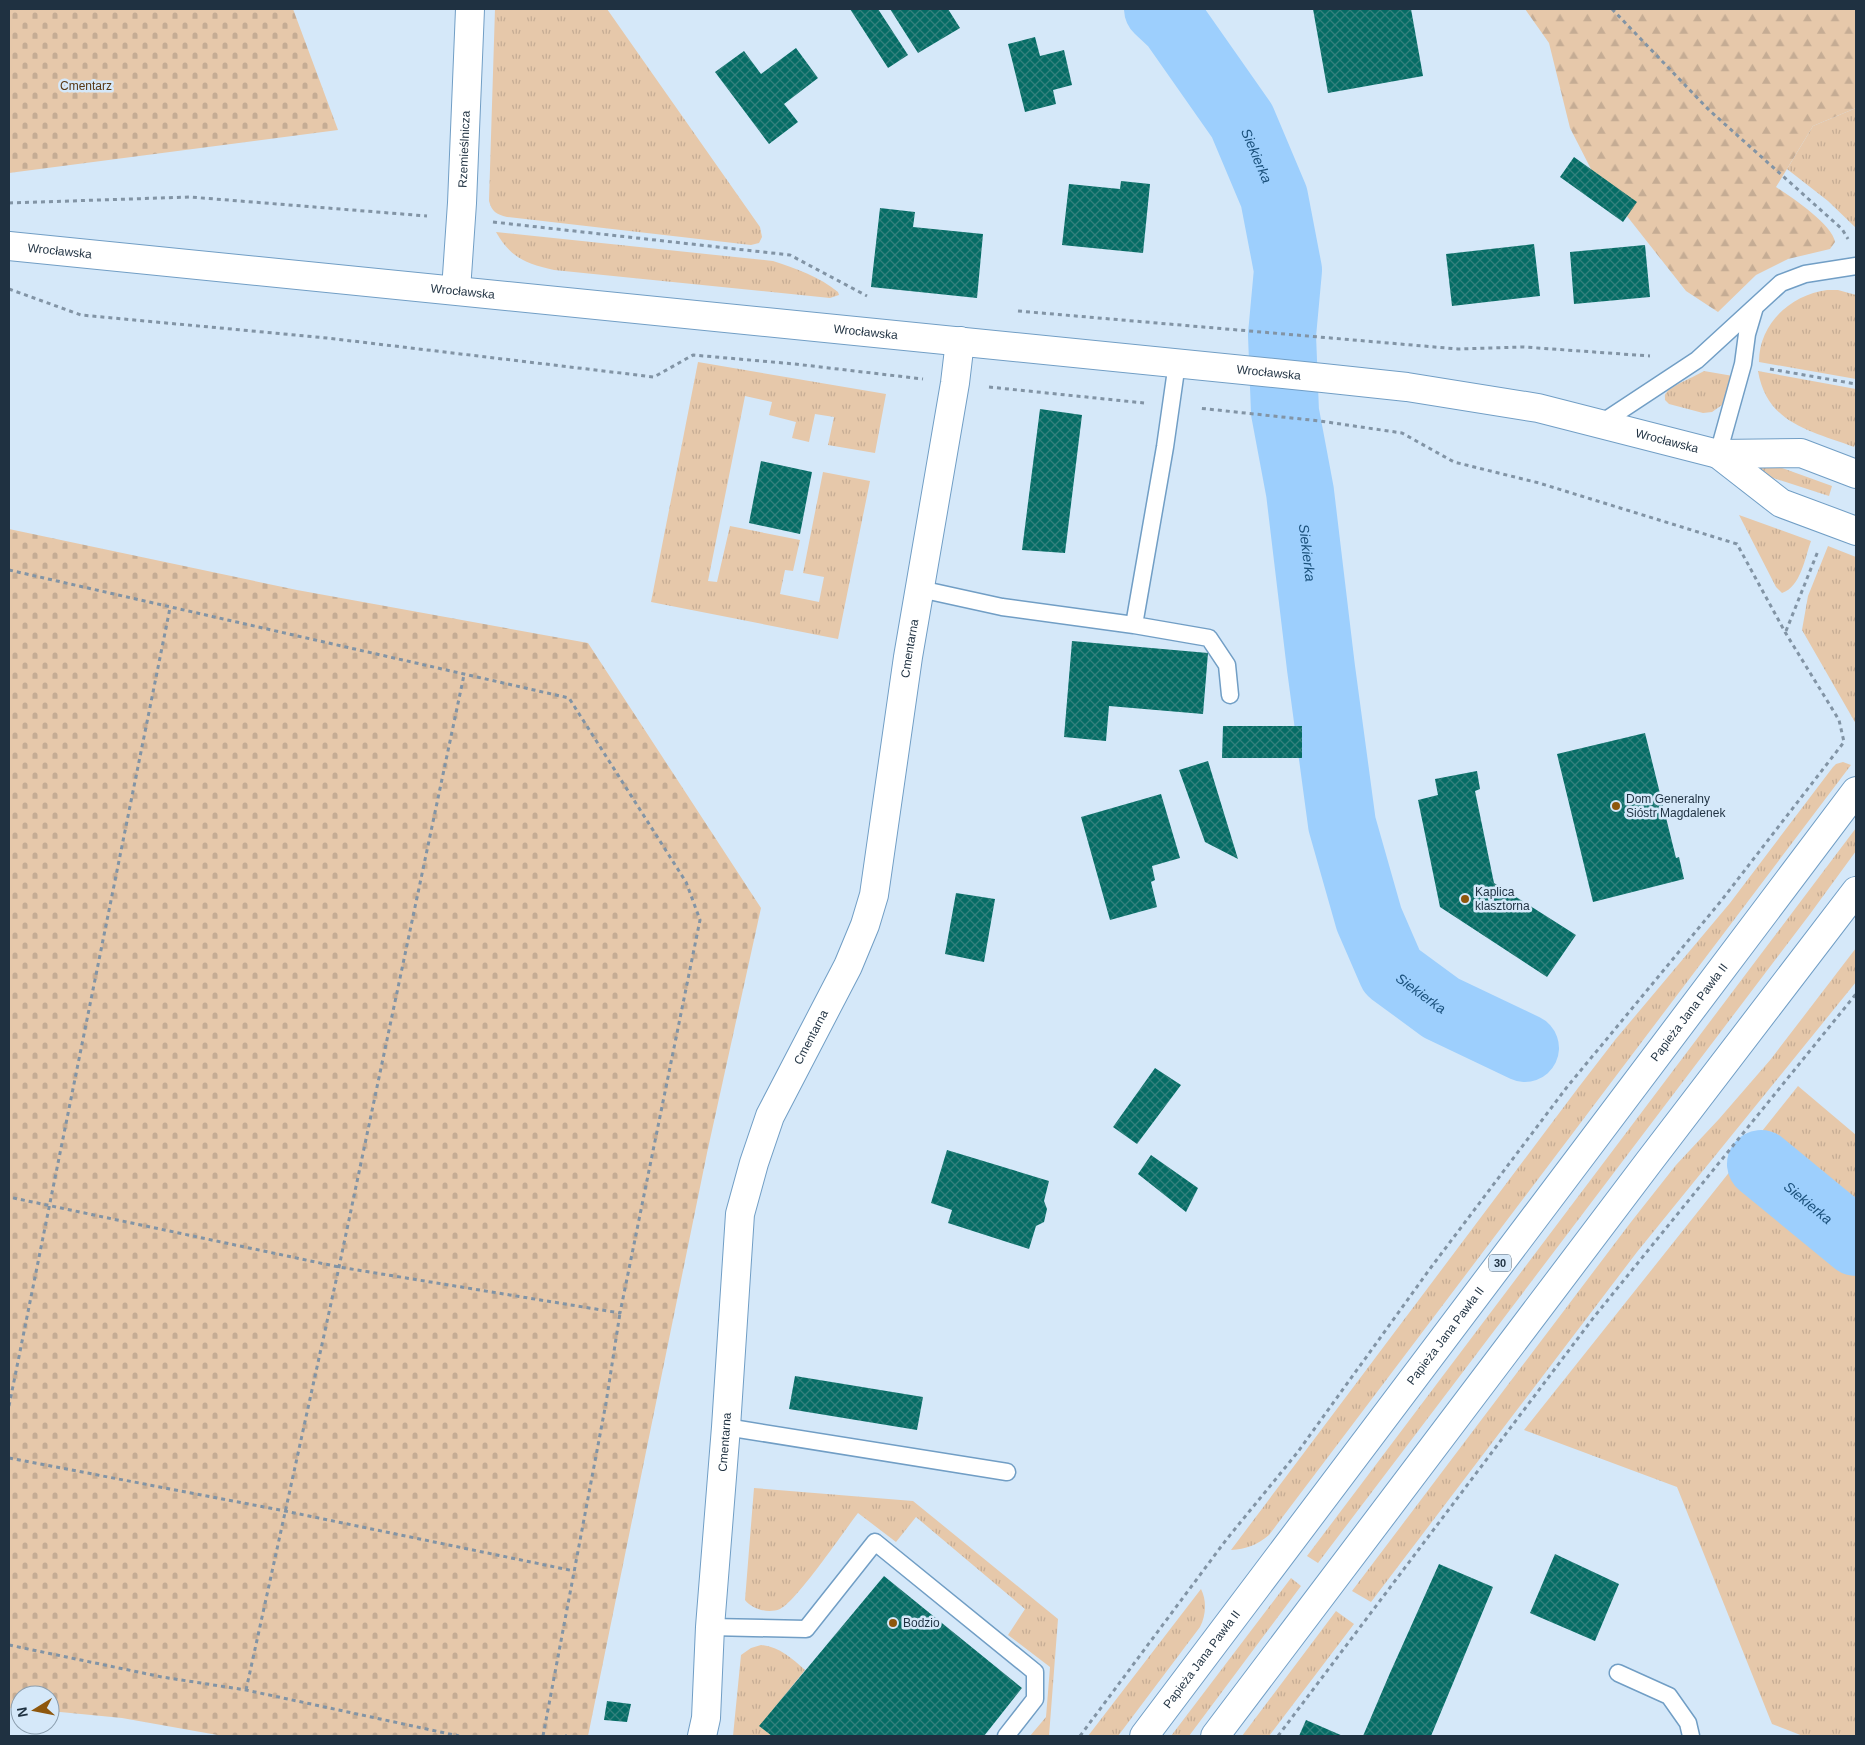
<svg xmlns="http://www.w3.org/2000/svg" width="1865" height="1745" font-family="Helvetica,sans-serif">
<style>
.grass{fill:url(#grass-tufts)}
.forest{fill:url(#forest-firs)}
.cemetery{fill:url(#cemetery-stones)}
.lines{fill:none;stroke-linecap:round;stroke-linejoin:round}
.river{stroke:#9dcffd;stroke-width:68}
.building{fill:url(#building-cross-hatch)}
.lane-casing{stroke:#719ec5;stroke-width:19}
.street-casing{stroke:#719ec5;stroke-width:30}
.secondary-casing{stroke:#719ec5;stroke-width:30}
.primary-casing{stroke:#719ec5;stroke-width:30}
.path{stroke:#8294a5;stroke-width:3;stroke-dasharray:4 4;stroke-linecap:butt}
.lane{stroke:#fff;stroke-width:16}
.street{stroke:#fff;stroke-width:28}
.secondary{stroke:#fff;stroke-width:28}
.primary{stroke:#fff;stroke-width:28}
.poi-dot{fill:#8e570d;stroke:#d5e8f9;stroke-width:2}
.labels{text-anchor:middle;stroke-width:5;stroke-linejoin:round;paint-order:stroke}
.shield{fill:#d5e8f9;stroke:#566878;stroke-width:1}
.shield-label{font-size:11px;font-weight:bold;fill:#1f3141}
.park-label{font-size:12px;fill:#573713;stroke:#d5e8f9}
.street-label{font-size:12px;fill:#1f3141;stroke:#d5e8f9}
.poi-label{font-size:12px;fill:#1f3141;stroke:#d5e8f9;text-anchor:start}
.water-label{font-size:14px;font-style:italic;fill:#1a507b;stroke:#d5e8f9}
</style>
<defs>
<pattern id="grass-tufts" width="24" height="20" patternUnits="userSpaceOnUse" patternTransform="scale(1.25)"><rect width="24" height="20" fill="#e6c8aa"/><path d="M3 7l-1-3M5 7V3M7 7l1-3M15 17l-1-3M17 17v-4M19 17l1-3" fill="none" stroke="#c5ac94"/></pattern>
<pattern id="forest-firs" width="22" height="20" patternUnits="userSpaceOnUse" patternTransform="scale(1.25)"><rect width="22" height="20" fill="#e6c8aa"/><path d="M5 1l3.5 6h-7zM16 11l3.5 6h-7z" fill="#c5ac94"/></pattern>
<pattern id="cemetery-stones" width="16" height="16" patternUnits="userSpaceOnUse" patternTransform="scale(1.25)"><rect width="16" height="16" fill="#e6c8aa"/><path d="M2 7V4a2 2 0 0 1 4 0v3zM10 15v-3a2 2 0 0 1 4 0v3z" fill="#c5ac94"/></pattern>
<pattern id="building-cross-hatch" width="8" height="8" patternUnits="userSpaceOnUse" patternTransform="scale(1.25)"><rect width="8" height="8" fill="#056c65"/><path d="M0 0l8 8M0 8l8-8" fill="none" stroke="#33817d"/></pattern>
</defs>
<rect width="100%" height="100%" fill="#d5e8f9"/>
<path class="grass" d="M495,9H607L760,227L762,237L759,243L751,245L507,217C496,214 492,212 489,201Z
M1856,108V228L1828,201L1787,169L1813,126Z
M496,232L773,261C795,268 820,277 838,292L839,295L830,298L554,270C526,264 510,257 496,232Z
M1827,290H1838L1856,295V379L1759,362C1759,323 1791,295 1827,290Z
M698,362L886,394L875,453L828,445L834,417L815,414L809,442L792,438L796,422L769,415L772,402L745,396L708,581L717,582L730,526L800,540L793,571L785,570L780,594L819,602L824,577L803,573L823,472L870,481L838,639L651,602Z
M1704,371L1733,376L1729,400L1712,412L1703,413L1669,404L1665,400C1665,396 1664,395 1667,392C1671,386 1696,376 1704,371Z
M1758,371L1856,389V442L1854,447C1811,431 1767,424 1758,371Z
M1760,460L1832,486L1829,496L1758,473L1754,463Z
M1739,515L1811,541C1805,557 1801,587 1782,593L1776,587Z
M1828,546L1856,557V724L1802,630L1808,596Z
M1843,762L1851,765L1269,1535C1257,1545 1246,1549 1231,1550L1578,1088L1615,1040L1730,903L1833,767L1836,764Z
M1856,828V851L1810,914L1318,1563L1307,1556Z
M1856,948V982L1637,1252L1371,1602L1352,1591L1631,1222L1676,1165L1719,1119L1771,1059Z
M1798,1086L1856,1135V1736H1803L1772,1724L1677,1487L1524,1430Z
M754,1488L913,1501L1058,1619L1049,1736H1030L1046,1717L1050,1667L1008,1635L1025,1609L916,1517L896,1542L858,1513C844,1531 796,1602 780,1609C768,1614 752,1609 745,1600Z
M1291,1578L1301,1586L1189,1736H1171Z
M1201,1589C1207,1601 1206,1615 1200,1627L1118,1736H1088Z
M1336,1611L1354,1624L1269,1736H1242Z
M761,1645C780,1647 791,1658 805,1670L760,1726L772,1736H733L741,1655L751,1648Z"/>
<path class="forest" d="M1525,9H1856V108L1813,126L1776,187C1791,197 1832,224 1835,242L1830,249L1788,259L1756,275L1718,312L1686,291L1593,173L1570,128L1549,43Z"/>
<path class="cemetery" d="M9,9H293L338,130L9,173Z
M9,529L297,590L588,643L761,908L707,1153L588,1736H223L122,1718L50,1711V1695H20V1709L9,1708Z"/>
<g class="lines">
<g class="river">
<path id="s1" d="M1158,9L1174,24L1242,121L1274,197L1288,270L1282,335L1285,412L1300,492L1321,668L1342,824L1369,919L1392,972L1441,1008L1525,1048"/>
<path id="s2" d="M1761,1164L1856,1242"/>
</g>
</g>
<path class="building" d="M850,9H878L908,55L888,68Z
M890,9H948L960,28L918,53Z
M1313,9H1411L1423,76L1328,93Z
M1035,37L1040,56L1064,50L1072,85L1053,90L1056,104L1025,112L1008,44Z
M796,48L818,78L784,104L798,122L769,144L715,72L744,51L761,74Z
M1574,157L1637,202L1623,222L1560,177Z
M1121,181L1150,184L1143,253L1062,245L1069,184L1120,189Z
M880,208L915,212L913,227L983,234L977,298L871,287Z
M1534,244L1540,296L1452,306L1446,254Z
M1645,245L1650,297L1574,304L1570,252Z
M1040,409L1082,415L1065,553L1022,550Z
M761,461L812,472L800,534L749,523Z
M1072,641L1208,653L1203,714L1109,706L1106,741L1064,737Z
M1223,726H1302V758H1222Z
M1645,733L1676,858L1679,857L1684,879L1593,902L1557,754Z
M1208,761L1238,859L1205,842L1179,770Z
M1477,771L1480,789L1475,791L1494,883L1576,935L1547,977L1440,907L1418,800L1438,795L1435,779Z
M1161,794L1180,858L1152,866L1155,880L1151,882L1157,907L1110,920L1081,817Z
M956,893L995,899L984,962L945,954Z
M1155,1068L1181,1085L1137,1144L1113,1127Z
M947,1150L1049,1181L1044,1201L1047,1209L1044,1222L1036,1226L1029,1249L948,1223L952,1210L931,1203Z
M1151,1155L1198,1188L1186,1212L1138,1174Z
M795,1376L923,1397L917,1430L789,1409Z
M1555,1554L1619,1584L1595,1641L1530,1613Z
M1439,1564L1493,1587L1431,1736H1363L1390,1673Z
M884,1576L1022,1688L984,1736H772L759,1726Z
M607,1701L631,1704L627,1722L604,1720Z
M1306,1720L1343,1736H1299Z"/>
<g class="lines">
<defs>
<path id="lane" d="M1600,424L1697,360L1781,283L1805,274L1856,266
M1718,454L1743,364L1747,334L1755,307
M920,589L1002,607L1134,625L1209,638L1227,665L1230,695
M1134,625L1165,447L1177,363
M726,1427L1007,1472
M710,1627L806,1629L875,1542L1035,1672V1699L1006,1736
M1618,1673L1669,1696L1688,1723L1691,1736"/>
<g id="street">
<path id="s3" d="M456,290L462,203L470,9"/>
<path id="s4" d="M702,1736L706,1718L710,1627L726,1427L740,1214L754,1163L770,1116L848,966L865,925L874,895L908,657L955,383L960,341"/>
</g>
<g id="secondary">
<path id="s5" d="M9,246L1323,378L1407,387L1538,408L1718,454L1801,453L1856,474"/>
<path d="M1718,454L1781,503L1856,531"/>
</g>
<g id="primary">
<path id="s6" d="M1144,1736L1856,791"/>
<path d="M1215,1736L1648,1163L1856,891"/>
</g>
</defs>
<use href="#lane" class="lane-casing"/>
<use href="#street" class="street-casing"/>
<use href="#secondary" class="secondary-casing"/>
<use href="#primary" class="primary-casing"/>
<path class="path" d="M1612,9L1709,110L1842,229L1848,239
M9,203L190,197L427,216
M493,222L790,255L867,296
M9,289L81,315L327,338L654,377L693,355L795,364L923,379
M1018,311L1458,349L1524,347L1650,356
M1770,369L1856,384
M989,387L1144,403
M9,570L569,698L686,882L700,920L620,1313L339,1267L9,1197
M1786,631L1818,551
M9,1406L170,608
M9,1458L285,1511L574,1571
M9,1645L162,1677L246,1690L459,1736
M246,1690L339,1267L464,675
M543,1736L606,1403L620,1313
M565,1736H567
M1080,1736L1226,1540L1297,1453L1432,1266L1567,1087L1721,901L1844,742L1839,720L1785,632L1737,544L1539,483L1454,462L1402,433L1320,421L1198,408
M1278,1736L1594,1317L1856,994"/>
<use href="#lane" class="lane"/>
<use href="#street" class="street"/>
<use href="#secondary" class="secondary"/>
<use href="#primary" class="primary"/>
</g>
<g class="poi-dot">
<circle cx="1616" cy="806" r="5"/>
<circle cx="1465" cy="899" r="5"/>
<circle cx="893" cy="1623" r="5"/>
</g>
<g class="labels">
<rect class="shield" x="1489" y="1254.5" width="22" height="17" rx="4"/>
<g class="shield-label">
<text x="1500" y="1267">30</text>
</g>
<g class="park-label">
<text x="86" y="90">Cmentarz</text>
</g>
<g class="street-label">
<text dy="4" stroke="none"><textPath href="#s3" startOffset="141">Rzemieślnicza</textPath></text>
<text dy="4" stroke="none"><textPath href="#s5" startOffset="51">Wrocławska</textPath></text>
<text dy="4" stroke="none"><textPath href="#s5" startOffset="456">Wrocławska</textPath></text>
<text dy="4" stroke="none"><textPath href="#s5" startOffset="861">Wrocławska</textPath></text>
<text dy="4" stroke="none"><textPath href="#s5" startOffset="1266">Wrocławska</textPath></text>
<text dy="4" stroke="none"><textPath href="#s5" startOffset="1671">Wrocławska</textPath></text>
<text dy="4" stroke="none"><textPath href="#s4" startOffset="1120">Cmentarna</textPath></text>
<text dy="4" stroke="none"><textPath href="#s6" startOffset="906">Papieża Jana Pawła II</textPath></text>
<text dy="4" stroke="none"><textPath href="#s4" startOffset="715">Cmentarna</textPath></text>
<text dy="4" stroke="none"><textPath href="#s6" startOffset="501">Papieża Jana Pawła II</textPath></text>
<text dy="4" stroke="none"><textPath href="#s4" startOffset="295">Cmentarna</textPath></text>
<text dy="4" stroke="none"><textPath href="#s6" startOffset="96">Papieża Jana Pawła II</textPath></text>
</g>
<g class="poi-label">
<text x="1626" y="803">Dom Generalny<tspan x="1626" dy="14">Sióstr Magdalenek</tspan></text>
<text x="1475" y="896">Kaplica<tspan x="1475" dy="14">klasztorna</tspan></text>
<text x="903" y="1627">Bodzio</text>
</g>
<g class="water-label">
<text dy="5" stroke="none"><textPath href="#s1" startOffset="178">Siekierka</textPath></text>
<text dy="5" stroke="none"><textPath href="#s1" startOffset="582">Siekierka</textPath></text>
<text dy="5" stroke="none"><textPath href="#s1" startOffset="1048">Siekierka</textPath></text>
<text dy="5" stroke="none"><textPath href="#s2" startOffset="61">Siekierka</textPath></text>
</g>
</g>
<rect width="1865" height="1745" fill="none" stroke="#1f3141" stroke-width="20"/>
<g transform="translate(35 1710) rotate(260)"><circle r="24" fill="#d5e8f9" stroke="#8c9faf"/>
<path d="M0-4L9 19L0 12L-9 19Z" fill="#8e570d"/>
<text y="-8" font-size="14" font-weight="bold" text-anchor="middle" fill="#1f3141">N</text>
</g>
</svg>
